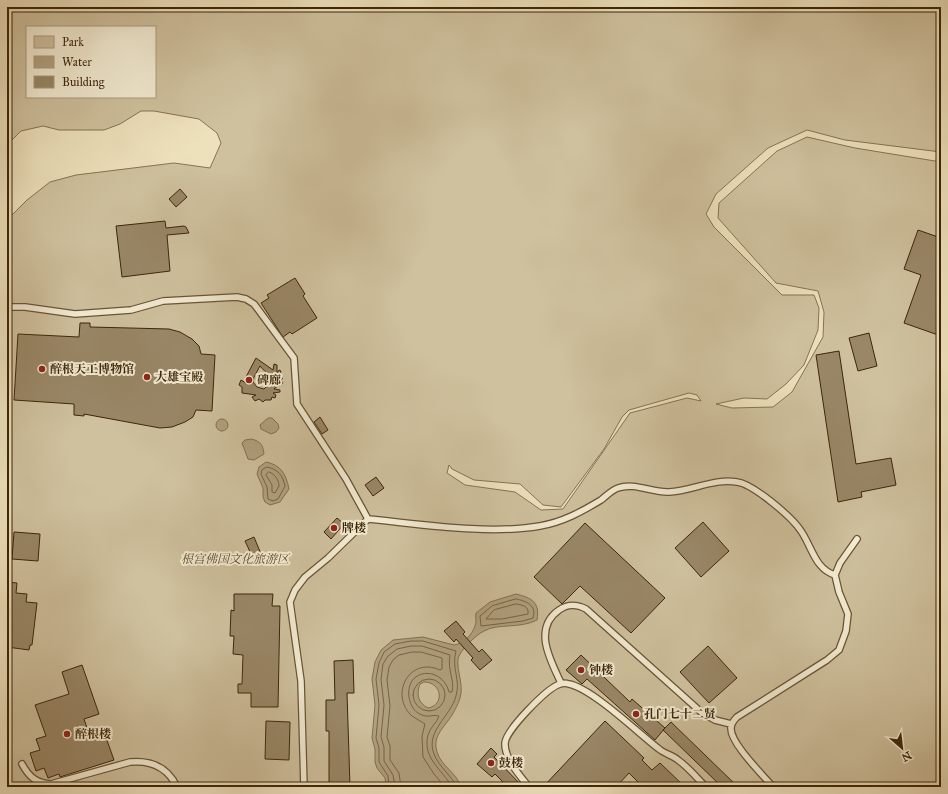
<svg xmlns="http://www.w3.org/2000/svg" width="948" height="794" font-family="'IM FELL Great Primer','Noto Serif SC',serif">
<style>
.green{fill:#cfc19e;stroke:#867354;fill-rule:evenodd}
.water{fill:#b1a17f;stroke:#836f50;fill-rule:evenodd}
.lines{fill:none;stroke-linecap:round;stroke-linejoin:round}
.shore{stroke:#776344;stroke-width:1}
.building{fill:#998767;stroke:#3d250a;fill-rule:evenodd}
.lane-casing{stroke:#695436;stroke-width:8}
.lane{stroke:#f3ecd3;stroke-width:5.5}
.poi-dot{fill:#8f2418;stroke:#f3ecd3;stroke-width:1.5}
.labels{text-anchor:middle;stroke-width:4;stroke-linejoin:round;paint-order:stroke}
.poi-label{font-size:12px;font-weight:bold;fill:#3d250a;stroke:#f3ecd3;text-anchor:start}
.park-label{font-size:12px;font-style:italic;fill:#624c2f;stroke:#f3ecd3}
</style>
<rect width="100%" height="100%" fill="#ede1bc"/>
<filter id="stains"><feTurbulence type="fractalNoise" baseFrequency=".005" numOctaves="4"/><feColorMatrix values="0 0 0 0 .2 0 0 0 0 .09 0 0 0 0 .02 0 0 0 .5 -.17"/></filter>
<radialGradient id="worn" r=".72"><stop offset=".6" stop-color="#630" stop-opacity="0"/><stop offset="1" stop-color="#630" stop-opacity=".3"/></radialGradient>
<path class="green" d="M7,7H941V152L845,140L807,130L768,148L716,194L706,214L714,227L782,295H814L819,308L818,330L804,365L786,384L767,399L744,398L716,404L732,408L773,407L792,392L823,337L824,312L818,291L776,283L718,218L719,203L777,151L807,137L855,148L941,162V787H7V220L27,200L50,182L76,175L174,163L210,168L221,143L217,133L199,119L154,111H141L120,124L104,130H59L43,126L21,131L7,145ZM27,27H155V97H27ZM689,393L697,395L701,401L687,398L630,413L563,509L541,510L515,492L465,485L447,473L449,465L452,469L474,480L520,484L543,505L561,507L604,449L622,417L629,410Z"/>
<path class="water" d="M268,418H272L278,424L279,428L276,432L271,434L261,429L260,425Z
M216 425a6 6 0 1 1 12 0a6 6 0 1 1-12 0Z
M252,439C261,442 263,445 264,454L254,460L248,459L242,443L245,440Z
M266,462C281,465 286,474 289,489L280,502L270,505L265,502L263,497V488L257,474L259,467Z
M516,594C532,598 540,602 537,620C520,629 498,623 484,631C476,635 464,647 460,654C453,664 465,683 460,698C459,703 451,718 447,722C440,732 433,738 437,752C441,766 457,773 461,787H386L385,778L377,768L375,762V749L372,738L375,705L372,679L375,662L381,650L393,640L423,637L454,645C463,644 472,635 475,626C477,622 475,617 476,613L490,602ZM424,682C442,682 445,705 428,708C418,703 416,694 420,684Z"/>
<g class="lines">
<path class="shore" d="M267,467C278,469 283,476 285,486L278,499L273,501L268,499L267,487L261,474L262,470Z
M269,472C275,474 279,480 279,486L275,493L272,492V485L266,475Z
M516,599C526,601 537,605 533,618L523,621L481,626L480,616L492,606Z
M516,604C523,605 529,606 528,614L502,619H486L494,610Z
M413 695a16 16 0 1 1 32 0a16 16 0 1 1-32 0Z
M389,787L388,776L379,762V748L376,738L379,705L376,679L379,663L384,652L395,644L411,641H423L456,651C451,669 461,679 456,696C451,716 425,731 434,754C439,767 451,775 457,787
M395,787L393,775L384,761V747L381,737L384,705L381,679L383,664L388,656L397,649L411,646H422L450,655C447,670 455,680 452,692H449C442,665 405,668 409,697C410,703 413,710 418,713C427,719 432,714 439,716C437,723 430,727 428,735C422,758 442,769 452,787
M401,787L399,773L390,760V746L387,737L390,706L387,680L389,667L393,660L399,655L412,652H421L442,658V669L440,670C409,656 389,695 412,716C416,719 421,721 425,724L422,736L423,757L434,774L445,787"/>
</g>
<path class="building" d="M180,189L187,197L176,207L169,199Z
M165,221L166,228L184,226L186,227L189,233L167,235L170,271L122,277L116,226Z
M918,230L941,238V336L904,323L921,275L904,269Z
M295,278L305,294L303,296L317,318L292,334L290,332L283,337L261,303L269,298L267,295Z
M80,323H90V327L169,329L180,332L192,339L199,346L201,354L215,355L212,411L196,410L193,417L185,422L172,427L160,428L84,414V416L74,415V404L14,400L18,334L79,337Z
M869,333L877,366L858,371L849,338Z
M839,351L856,464L891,458L896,485L861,492L862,497L838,502L816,355Z
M256,358L273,370L274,364L277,365V373L279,370L281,371L279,377L281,376L283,378L281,380L283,383L275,388L274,389L280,390V392L273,393L276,395L275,398L272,397L271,400H265L263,402L259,399L255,401L252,397L256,395L242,393V387L239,385L241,380L246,383L247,375ZM260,366L271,378L269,384L264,389L257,387L253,382L254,377Z
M320,417L328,430L322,434L314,422Z
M376,477L384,488L373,496L365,485Z
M337,518L344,524L331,539L324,532Z
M703,522L729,551L701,577L675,548Z
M585,523L665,598L631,633L580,586L562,604L534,577Z
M14,532L40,534L38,561L12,559Z
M254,537L261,554L253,558L245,541Z
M7,582L17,583L16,593L27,594L26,602L37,603L32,645H30L29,650L7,647L11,606H7Z
M234,594H273L272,606H280L278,707H251V693H238V684H242L243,655L233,654L234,636H230L231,610L234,611Z
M456,621L465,632L463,634L479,652L482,649L492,660L480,670L471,660L473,658L456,639L454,642L444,631Z
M708,646L737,678L709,703L680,672Z
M581,655L630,702L632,699L665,728L655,740L587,679L582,684L566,670Z
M353,660L354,693H347L350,787H329V731H326V700H335L334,661Z
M82,665L99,714L84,719L90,737L104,732L114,760L60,777L59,774L48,778L44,768L36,771L30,753L40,750L36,739L46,736L35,705L69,694L62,672Z
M266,721L290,722L289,760L265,759Z
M605,721L644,758L642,760L652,770L660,763L685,787H643L629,773L616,787H543Z
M671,722L738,787H722L663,730Z
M491,748L497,754L494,757L523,787H508L495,774L492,777L477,764Z"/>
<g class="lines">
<defs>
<path id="lane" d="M7,307H25L75,314L131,310L163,301L237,297L246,299L254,304L294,358L297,404L346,479L368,519
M368,519C421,524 488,535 540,526C563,522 581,512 601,500C606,496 612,490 618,488C634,482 653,493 669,492C692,491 714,478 737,482C753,484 792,517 801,531C812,547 815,569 835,575
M561,683C551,661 532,629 559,610C568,604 576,604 586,609L701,712L715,720L731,724
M22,764C29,777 36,783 51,784L130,762C152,760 168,768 177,787
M304,787L301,681L290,602L295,590L305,577L328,558L368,519
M529,787C520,776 504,758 505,743C506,730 547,688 560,684C563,683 566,683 569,684C593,689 638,733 659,749C665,754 672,755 678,760C688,767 697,778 706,787
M773,787C763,775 730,743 731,728C731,723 734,720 737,717L827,660L839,650L846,631L848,614L839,592L835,575L840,563L857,539"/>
</defs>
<use href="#lane" class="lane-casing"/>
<use href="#lane" class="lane"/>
</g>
<g class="poi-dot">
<circle cx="42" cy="369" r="4"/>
<circle cx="147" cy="377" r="4"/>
<circle cx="249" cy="380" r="4"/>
<circle cx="334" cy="528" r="4"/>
<circle cx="581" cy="670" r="4"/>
<circle cx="636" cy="714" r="4"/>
<circle cx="67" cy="734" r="4"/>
<circle cx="491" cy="763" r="4"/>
</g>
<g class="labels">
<g class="poi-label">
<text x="50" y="373">醉根天工博物馆</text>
<text x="155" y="381">大雄宝殿</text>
<text x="257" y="384">碑廊</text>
<text x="342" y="532">牌楼</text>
<text x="589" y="674">钟楼</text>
<text x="644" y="718">孔门七十二贤</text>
<text x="75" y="738">醉根楼</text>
<text x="499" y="767">鼓楼</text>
</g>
<g class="park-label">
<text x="235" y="563">根宫佛国文化旅游区</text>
</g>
</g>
<rect width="948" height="794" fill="none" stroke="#ede1bc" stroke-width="24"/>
<rect x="8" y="8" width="932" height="778" fill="none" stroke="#3d250a" stroke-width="2"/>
<rect x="12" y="12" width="924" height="770" fill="none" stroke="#3d250a"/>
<rect x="26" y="26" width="130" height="72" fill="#f3ecd3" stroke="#aa9c83"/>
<rect x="34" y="36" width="20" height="12" fill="#cfc19e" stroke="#aa9c83"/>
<text x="62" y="46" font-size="12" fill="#3d250a">Park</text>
<rect x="34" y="56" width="20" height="12" fill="#b1a17f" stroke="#aa9c83"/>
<text x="62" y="66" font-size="12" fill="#3d250a">Water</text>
<rect x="34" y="76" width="20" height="12" fill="#998767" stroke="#aa9c83"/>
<text x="62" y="86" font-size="12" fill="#3d250a">Building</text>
<g transform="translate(902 748) rotate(152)" stroke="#f3ecd3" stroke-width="3" paint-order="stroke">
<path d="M0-3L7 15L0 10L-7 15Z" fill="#3d250a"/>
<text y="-6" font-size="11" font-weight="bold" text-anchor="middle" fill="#3d250a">N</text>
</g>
<rect width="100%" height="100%" filter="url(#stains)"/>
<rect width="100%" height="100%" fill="url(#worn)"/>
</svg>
